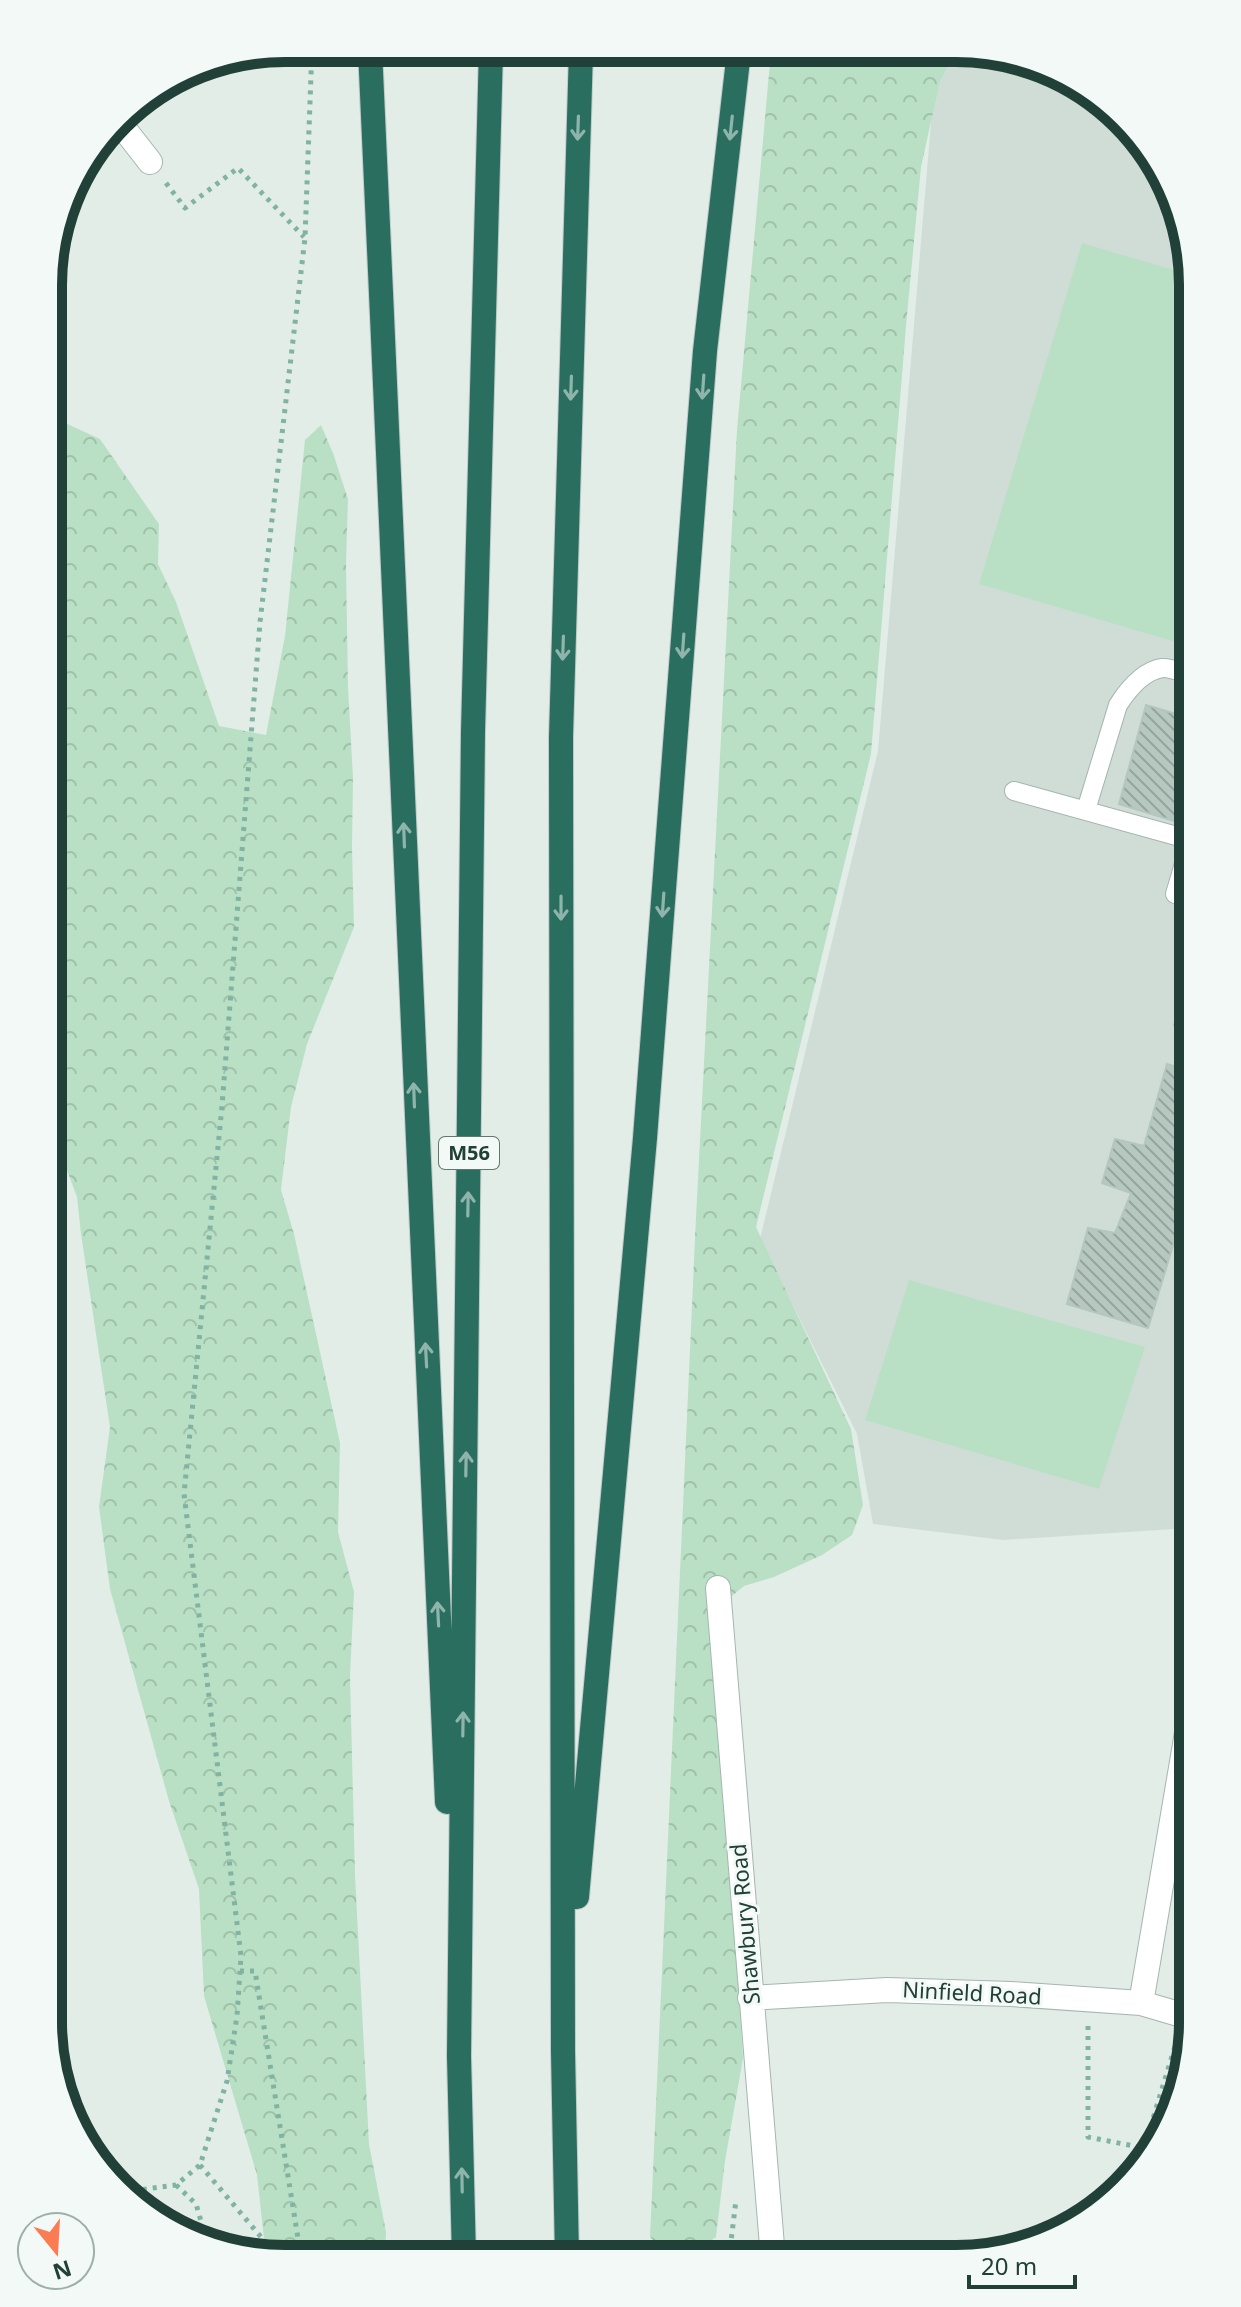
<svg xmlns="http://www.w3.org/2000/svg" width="1241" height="2307" font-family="'Noto Sans',sans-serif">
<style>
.built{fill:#d0ddd7}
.green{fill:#b9e0c4}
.forest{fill:url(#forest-crowns)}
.building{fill:url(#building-back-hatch);stroke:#b4c7bf;stroke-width:2}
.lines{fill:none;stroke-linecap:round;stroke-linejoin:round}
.service-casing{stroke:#a4b6af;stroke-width:20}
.minor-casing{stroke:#a4b6af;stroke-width:26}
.motorway-casing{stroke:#c1cac7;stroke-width:26}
.path{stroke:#80b3a3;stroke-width:5;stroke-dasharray:4 6;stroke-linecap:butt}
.service{stroke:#fff;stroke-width:18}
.minor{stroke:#fff;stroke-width:24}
.motorway{stroke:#2a6e60;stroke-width:24}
.oneway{stroke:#8eb4ab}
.labels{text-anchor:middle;stroke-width:6;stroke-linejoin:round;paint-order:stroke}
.shield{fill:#f3f9f6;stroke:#607870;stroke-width:2}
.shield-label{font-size:20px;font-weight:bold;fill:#214037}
.street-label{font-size:22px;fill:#214037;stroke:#f3f9f6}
.rim{fill:none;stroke:#214037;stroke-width:10}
</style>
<defs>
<pattern id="forest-crowns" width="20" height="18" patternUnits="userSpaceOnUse" patternTransform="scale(2)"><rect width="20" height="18" fill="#b9e0c4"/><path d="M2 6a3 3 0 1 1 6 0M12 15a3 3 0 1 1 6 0" fill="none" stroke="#9fc1a9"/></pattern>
<pattern id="building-back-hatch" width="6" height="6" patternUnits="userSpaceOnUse" patternTransform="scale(2)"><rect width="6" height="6" fill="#b7c8c1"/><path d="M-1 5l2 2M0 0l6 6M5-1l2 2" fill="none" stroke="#94a49e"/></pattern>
</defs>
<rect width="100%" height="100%" fill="#e2ede8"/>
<path class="built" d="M937,52H1001L1112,107L1180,209L1193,285V1531L1175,1529L1003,1540L873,1524L857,1434L760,1239L878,751Z"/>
<path class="green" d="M1082,243L1191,275L1193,285V647L979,584Z
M909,1280L1145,1347L1099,1489L865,1420Z"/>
<path class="forest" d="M771,51L955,52L940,81L921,167L906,326L871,754L756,1227L851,1429L863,1505L852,1535L822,1555L774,1577L744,1586L727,1600L714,1619L743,2058L725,2161L716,2237L696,2252L666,2254L650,2237L696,1217L737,430Z
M50,416L100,439L159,524L158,564L176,602L219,726L266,735L285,636L305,440L321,425L333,453L348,499L346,564L348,687L353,778L352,848L354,927L307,1044L291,1107L281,1190L294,1234L340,1443L338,1532L354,1592L350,1676L355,1875L369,2144L386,2232L385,2257H266L257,2175L204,1996L199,1889L169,1801L110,1589L99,1507L110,1427L81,1234L77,1197L49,1122Z"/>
<path class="building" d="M1146,705L1193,719V827L1119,804Z
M1193,962V1030L1174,1025Z
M1167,1064L1193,1072V1211L1184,1209L1148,1328L1067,1304L1088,1228L1115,1233L1131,1193L1102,1183L1115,1139L1144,1146Z"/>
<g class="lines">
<defs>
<path id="service" d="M1014,791L1191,840L1175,894
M1086,810L1118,705C1127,691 1143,671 1162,668C1171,667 1184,674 1193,676"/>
<path id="minor" d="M118,121L150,162
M718,1588L773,2258
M750,1998L887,1990L1011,1994L1141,2003L1192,2018
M1141,2003L1190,1715"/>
<path id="motorway" d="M370,49C397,633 419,1217 447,1802
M577,1897L645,1138L705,351L739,51
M464,2258L459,2056L473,732L491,49
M567,2258L563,2051L561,737L581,50"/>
</defs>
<use href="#service" class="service-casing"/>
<use href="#minor" class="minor-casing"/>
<use href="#motorway" class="motorway-casing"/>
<path class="path" d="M166,183L185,208L238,168L304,237
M240,1971H255L301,2257
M1088,2026V2137L1144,2148L1176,2043
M200,2165L278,2257
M176,2185L196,2204L205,2235
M123,2192L176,2185L200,2165L227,2081L237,2016L241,1956L184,1494L222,1106L260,622L305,238L312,48
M729,2258L736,2200"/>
<use href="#service" class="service"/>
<use href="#minor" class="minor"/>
<use href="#motorway" class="motorway"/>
</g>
<defs><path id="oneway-shaft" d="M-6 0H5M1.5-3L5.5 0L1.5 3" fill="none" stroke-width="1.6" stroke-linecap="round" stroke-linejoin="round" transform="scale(2)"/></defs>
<g class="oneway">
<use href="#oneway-shaft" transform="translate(578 128) rotate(92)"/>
<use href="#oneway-shaft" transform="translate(731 128) rotate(96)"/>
<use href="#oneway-shaft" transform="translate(703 387) rotate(94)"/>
<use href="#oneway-shaft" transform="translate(571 388) rotate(92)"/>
<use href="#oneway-shaft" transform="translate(683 646) rotate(94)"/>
<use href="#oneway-shaft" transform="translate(563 648) rotate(92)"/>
<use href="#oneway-shaft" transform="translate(404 835) rotate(-92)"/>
<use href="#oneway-shaft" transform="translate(663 905) rotate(94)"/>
<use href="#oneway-shaft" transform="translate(561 908) rotate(90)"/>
<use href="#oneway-shaft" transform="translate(414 1095) rotate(-92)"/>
<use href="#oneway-shaft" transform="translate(468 1204) rotate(-89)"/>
<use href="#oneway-shaft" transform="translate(426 1355) rotate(-93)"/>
<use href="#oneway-shaft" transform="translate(466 1464) rotate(-89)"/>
<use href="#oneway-shaft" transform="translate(438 1614) rotate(-93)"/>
<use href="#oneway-shaft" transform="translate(463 1724) rotate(-89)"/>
<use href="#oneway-shaft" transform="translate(462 2180) rotate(-91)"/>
</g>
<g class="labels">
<rect class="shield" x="439" y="1137" width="60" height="32" rx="6"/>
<g class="shield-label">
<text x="469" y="1160">M56</text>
</g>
<g class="street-label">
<text transform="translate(745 1924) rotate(-95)" y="8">Shawbury Road</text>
<text transform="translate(972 1993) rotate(3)" y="8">Ninfield Road</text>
</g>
</g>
<path d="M0 0H1241V2307H0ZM285 62H956A223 223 0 0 1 1179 285V2022A223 223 0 0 1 956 2245H285A223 223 0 0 1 62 2022V285A223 223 0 0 1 285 62Z" fill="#f3f9f6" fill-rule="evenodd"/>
<path class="rim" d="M285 62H956A223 223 0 0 1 1179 285V2022A223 223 0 0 1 956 2245H285A223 223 0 0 1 62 2022V285A223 223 0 0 1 285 62Z"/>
<g transform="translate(56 2251) rotate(162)"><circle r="38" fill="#f3f9f6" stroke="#9fafaa" stroke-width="2"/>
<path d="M0-6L14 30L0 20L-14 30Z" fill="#fb7b52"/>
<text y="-12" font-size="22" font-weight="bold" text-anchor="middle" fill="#214037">N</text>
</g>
<path d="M969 2275v12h106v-12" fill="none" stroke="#214037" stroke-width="4"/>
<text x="981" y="2275" font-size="24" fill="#214037" stroke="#f3f9f6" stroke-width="6" paint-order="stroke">20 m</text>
</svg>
